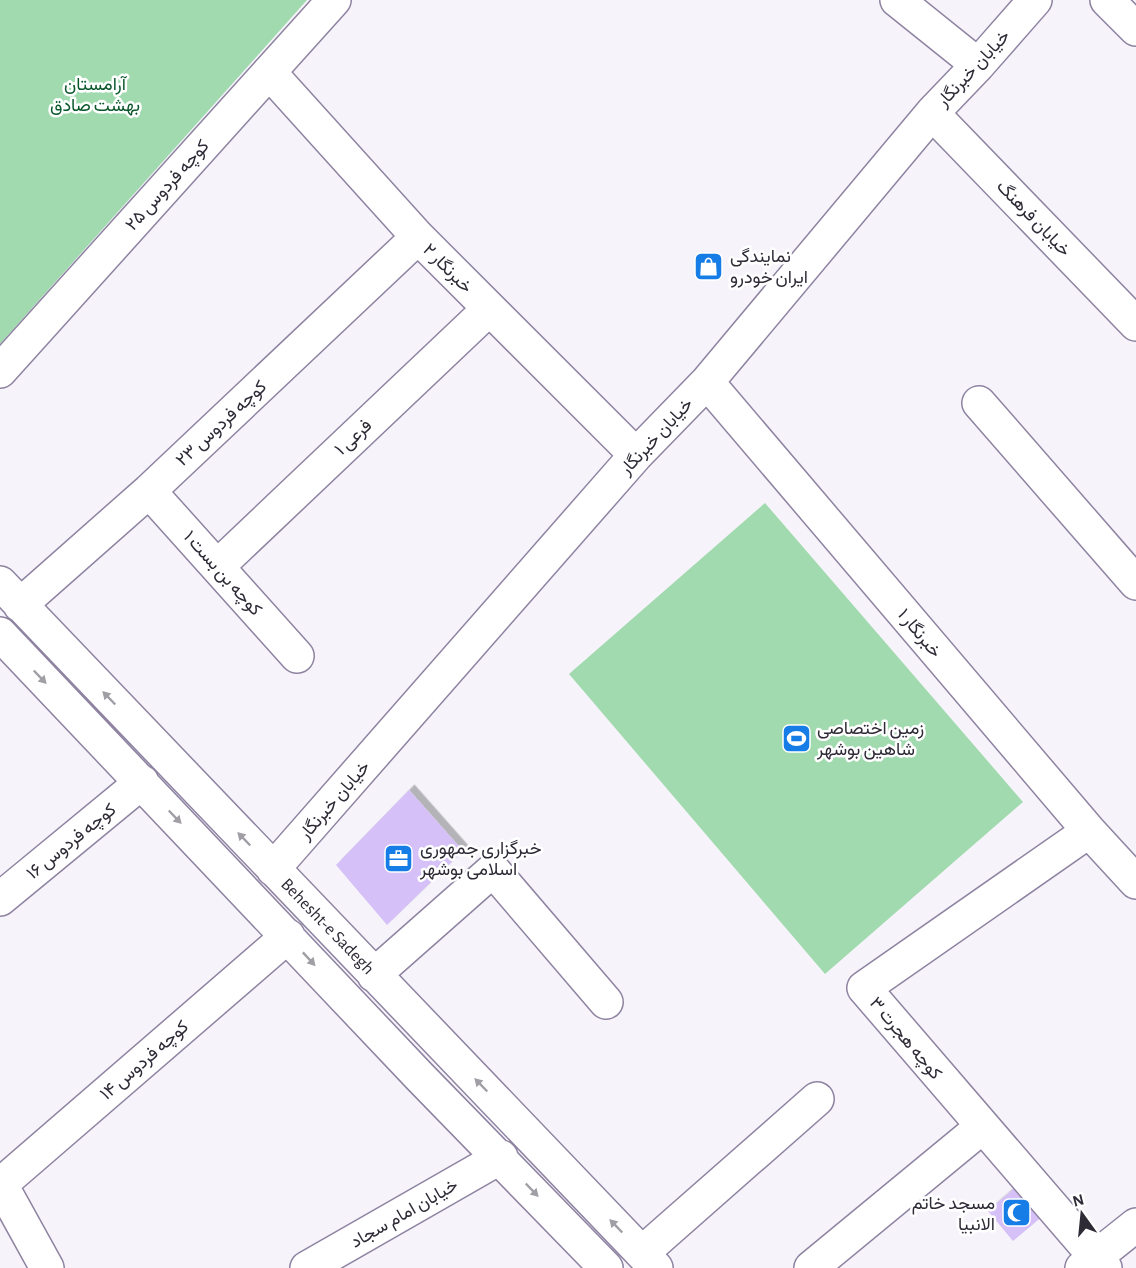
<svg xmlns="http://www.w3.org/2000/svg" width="1136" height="1268" font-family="'Alegreya Sans',Vazirmatn,sans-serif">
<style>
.green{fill:#a2daaf}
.building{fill:#d5c0f7;filter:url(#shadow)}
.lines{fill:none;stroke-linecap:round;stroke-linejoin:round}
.minor-casing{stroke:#8e83a1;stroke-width:36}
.minor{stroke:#fff;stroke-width:33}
.oneway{fill:#a19fa5}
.labels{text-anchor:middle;stroke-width:5;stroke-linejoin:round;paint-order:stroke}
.street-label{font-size:18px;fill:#2e2a36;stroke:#fff}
.park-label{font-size:18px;fill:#09572a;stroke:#fff}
.poi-label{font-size:18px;fill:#2e2a36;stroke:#fff;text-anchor:start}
</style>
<defs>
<filter id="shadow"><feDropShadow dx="5.5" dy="-5.5" stdDeviation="0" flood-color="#0004"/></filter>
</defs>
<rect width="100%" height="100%" fill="#f6f4fa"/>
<path class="green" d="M0,0H307L0,344Z
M765,503L1023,802L825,974L569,674Z"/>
<path class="building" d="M409,790L463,851L387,925L336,865Z
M1018,1185L1044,1215L1013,1241L988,1211Z"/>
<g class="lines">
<defs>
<path id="minor" d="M897,0L978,65
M1107,0L1136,29
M269,72L418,237L636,455
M932,113L1136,324
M0,371L334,0
M707,382L1089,831L1136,882
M979,403L1136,583
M149,491L297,656
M218,566L489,309
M0,583L656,1268
M20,605L149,491L418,237
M0,634L420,1077L606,1268
M1089,831L864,988L1105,1268
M273,869L636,455L707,382L932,113L978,65L1035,0
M0,899L142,782
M374,975L493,870L606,1002
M0,1183L47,1268
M0,1185L288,936
M642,1253L817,1099
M307,1268L501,1157
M811,1268L982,1127
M1082,1268L1136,1225"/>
</defs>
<use href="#minor" class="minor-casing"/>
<use href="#minor" class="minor"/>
</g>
<defs><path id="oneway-solid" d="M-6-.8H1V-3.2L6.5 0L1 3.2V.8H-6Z" transform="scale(1.5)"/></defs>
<g class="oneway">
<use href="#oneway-solid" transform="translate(40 677) rotate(46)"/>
<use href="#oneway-solid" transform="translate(109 698) rotate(-134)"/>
<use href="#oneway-solid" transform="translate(175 817) rotate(46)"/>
<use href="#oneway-solid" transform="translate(244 839) rotate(-134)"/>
<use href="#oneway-solid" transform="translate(309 959) rotate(47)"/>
<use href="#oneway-solid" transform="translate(481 1085) rotate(-134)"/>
<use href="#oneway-solid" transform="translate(532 1190) rotate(46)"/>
<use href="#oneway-solid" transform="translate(616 1226) rotate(-134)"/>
</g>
<defs>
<symbol id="shop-square" viewBox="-11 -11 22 22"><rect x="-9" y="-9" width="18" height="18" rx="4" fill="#157de5" stroke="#fff"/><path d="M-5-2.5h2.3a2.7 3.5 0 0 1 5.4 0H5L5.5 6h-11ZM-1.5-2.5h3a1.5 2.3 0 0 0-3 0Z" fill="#fff"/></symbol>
<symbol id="stadium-square" viewBox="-11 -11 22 22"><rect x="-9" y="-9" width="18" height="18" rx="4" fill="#157de5" stroke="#fff"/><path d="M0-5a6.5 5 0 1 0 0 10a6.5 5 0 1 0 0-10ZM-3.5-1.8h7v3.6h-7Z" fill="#fff"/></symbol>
<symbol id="office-square" viewBox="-11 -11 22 22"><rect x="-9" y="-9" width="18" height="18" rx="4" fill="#157de5" stroke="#fff"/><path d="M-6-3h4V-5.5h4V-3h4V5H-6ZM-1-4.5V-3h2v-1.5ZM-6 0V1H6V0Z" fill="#fff"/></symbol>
<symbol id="mosque-square" viewBox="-11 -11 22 22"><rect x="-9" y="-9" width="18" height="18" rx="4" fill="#157de5" stroke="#fff"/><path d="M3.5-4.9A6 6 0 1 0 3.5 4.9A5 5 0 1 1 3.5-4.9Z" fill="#fff"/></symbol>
</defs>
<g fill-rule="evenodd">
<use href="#shop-square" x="692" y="250" width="33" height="33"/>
<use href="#stadium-square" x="780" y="722" width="33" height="33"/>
<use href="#office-square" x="382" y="842" width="33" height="33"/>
<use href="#mosque-square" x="1000" y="1196" width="33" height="33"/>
</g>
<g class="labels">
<g class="street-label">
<text transform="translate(973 68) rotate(-47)" y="6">خیابان خبرنگار</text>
<text transform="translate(167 185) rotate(-48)" y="6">کوچه فردوس ۲۵</text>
<text transform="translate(1034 218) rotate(46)" y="6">خیابان فرهنگ</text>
<text transform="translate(448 268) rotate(45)" y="6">خبرنگار ۲</text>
<text transform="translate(221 423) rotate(-43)" y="6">کوچه فردوس ۲۳</text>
<text transform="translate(656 436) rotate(-47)" y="6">خیابان خبرنگار</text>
<text transform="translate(353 437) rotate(-43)" y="6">فرعی ۱</text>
<text transform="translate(223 573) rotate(48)" y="6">کوچه بن بست ۱</text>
<text transform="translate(920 633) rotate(50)" y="6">خبرنگار ۱</text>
<text transform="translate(334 800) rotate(-49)" y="6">خیابان خبرنگار</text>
<text transform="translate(71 841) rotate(-39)" y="6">کوچه فردوس ۱۶</text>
<text transform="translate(328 926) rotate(46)" y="6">Behesht-e Sadegh</text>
<text transform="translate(906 1038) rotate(50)" y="6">کوچه هجرت ۳</text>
<text transform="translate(144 1060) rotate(-41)" y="6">کوچه فردوس ۱۴</text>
<text transform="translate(404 1213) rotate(-30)" y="6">خیابان امام سجاد</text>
</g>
<g class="park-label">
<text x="95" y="90">آرامستان<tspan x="95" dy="21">بهشت صادق</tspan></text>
</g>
<g class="poi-label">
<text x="730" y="262">نمایندگی<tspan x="730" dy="21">ایران خودرو</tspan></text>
<text x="817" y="734">زمین اختصاصی<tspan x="817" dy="21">شاهین بوشهر</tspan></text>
<text x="420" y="854">خبرگزاری جمهوری<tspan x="420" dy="21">اسلامی بوشهر</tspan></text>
<text x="995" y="1209" text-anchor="end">مسجد خاتم<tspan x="995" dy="21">الانبیا</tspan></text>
</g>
</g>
<g transform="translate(1082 1214) rotate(345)" stroke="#ffffff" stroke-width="4.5" paint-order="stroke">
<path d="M0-4.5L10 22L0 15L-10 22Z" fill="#2e2a36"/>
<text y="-9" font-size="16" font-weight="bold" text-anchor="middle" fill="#2e2a36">N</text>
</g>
</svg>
